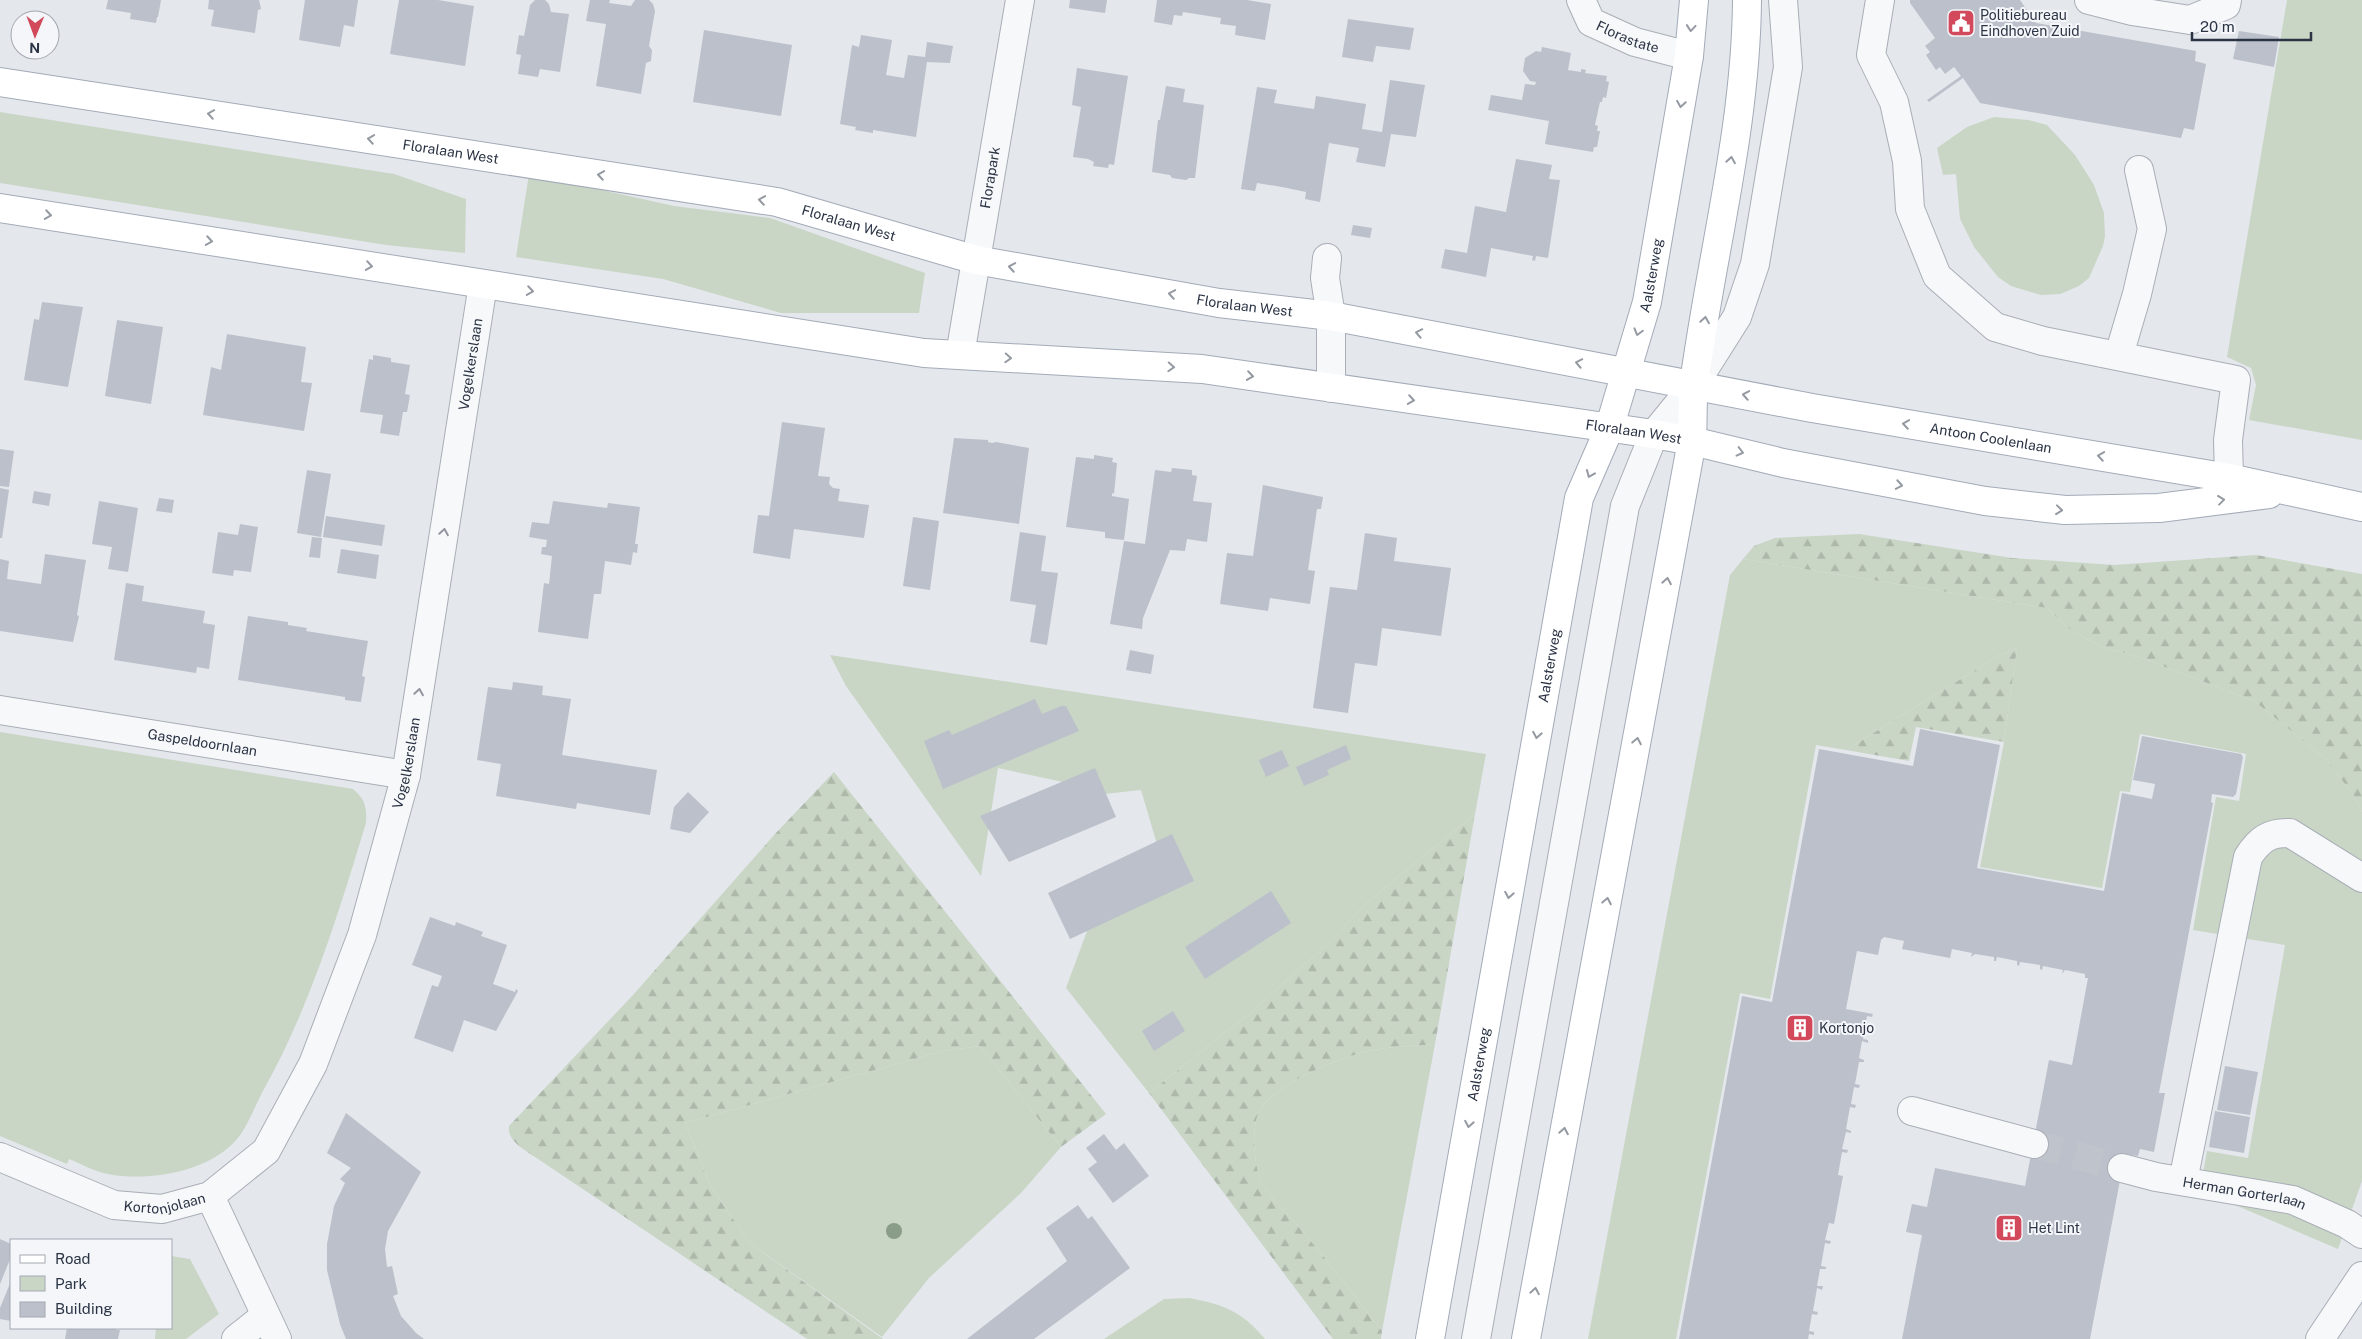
<svg xmlns="http://www.w3.org/2000/svg" width="2362" height="1339" font-family="'Public Sans',sans-serif">
<style>
.green{fill:#c9d6c5}
.forest{fill:url(#forest-firs)}
.building{fill:#bbc0ca}
.lines{fill:none;stroke-linecap:round;stroke-linejoin:round}
.minor-tunnel{stroke:#bfc3cb;stroke-width:28;stroke-dasharray:28 14;stroke-linecap:butt}
.minor-casing{stroke:#a9aeb7;stroke-width:30}
.major-casing{stroke:#a3abb8;stroke-width:30}
.minor{stroke:#f7f8fa;stroke-width:28}
.major{stroke:#fff;stroke-width:28}
.tree{fill:#899d89}
.oneway{stroke:#959aa2}
.oneway2{stroke:#9196a0}
.labels{text-anchor:middle;stroke-width:4;stroke-linejoin:round;paint-order:stroke}
.poi-label{font-size:14px;fill:#2b3445;stroke:#f4f6f9;text-anchor:start}
.street-label{font-size:14px;fill:#2b3445;stroke:#f4f6f9}
</style>
<defs>
<pattern id="forest-firs" width="22" height="20" patternUnits="userSpaceOnUse" patternTransform="scale(1.25)"><rect width="22" height="20" fill="#c9d6c5"/><path d="M5 1l3.5 6h-7zM16 11l3.5 6h-7z" fill="#adb8ab"/></pattern>
</defs>
<rect width="100%" height="100%" fill="#e4e7ec"/>
<path class="green" d="M2287,0H2362V440L2249,420L2256,385L2251,368L2227,357Z
M0,112L394,174L466,199L465,253L386,245L0,183Z
M1994,117L2028,120L2047,125L2075,155L2094,185L2104,213L2105,236L2103,246L2089,278L2079,286L2060,294L2041,295L2011,286L1998,277L1974,247L1960,219L1956,174L1943,175L1937,148L1967,127Z
M529,174L674,206L770,218L925,273L919,313H781L663,279L516,257Z
M1743,559L2047,608L2072,631L2100,646L2144,659L2254,701L2325,758L2354,796L2362,812V1181L2338,1249L2200,1190L2207,1151L2248,1158L2285,945L2193,930L2216,797L2239,801L2246,754L2140,734L2130,792L2120,791L2102,888L1980,867L2004,742L2017,648L1998,656L1846,750L1816,745L1770,999L1740,993L1676,1339H1588L1730,575Z
M830,655L1486,754L1475,814L1370,900L1320,951L1250,1013L1149,1093L1066,988L1093,915L1169,885L1141,790L1058,799L1063,782L998,768L981,876L846,686Z
M0,732L353,789C365,799 367,807 366,823C338,915 310,1007 263,1091C255,1106 248,1125 238,1138C210,1172 149,1182 108,1174C95,1172 82,1164 69,1159L67,1164L0,1136Z
M1435,1044L1382,1331C1356,1298 1330,1263 1302,1231C1292,1218 1267,1195 1261,1182C1254,1164 1250,1125 1261,1108C1278,1082 1345,1055 1374,1050C1394,1046 1415,1046 1435,1044Z
M980,1046L1061,1147L1021,1193L929,1278L882,1337L750,1243L712,1189L685,1123L943,1051Z
M171,1256L190,1259L219,1314L186,1339H155L156,1328H171Z
M1189,1298C1223,1304 1243,1312 1265,1339H1104L1164,1299Z"/>
<path class="forest" d="M1859,534L2012,558L2114,565L2256,555L2362,574V812L2354,796L2325,758L2254,701L2144,659L2100,646L2072,631L2047,608L1743,559L1754,546L1775,538Z
M2017,648L2004,742L1916,727L1909,761L1846,750L1998,656Z
M834,772L1106,1114L1061,1147L980,1046L943,1051L685,1123L712,1189L750,1243L883,1339H807L535,1157C524,1149 507,1141 509,1126L633,995L775,834Z
M1475,814L1435,1044C1415,1046 1394,1046 1374,1050C1345,1055 1278,1082 1261,1108C1250,1125 1254,1164 1261,1182C1267,1195 1292,1218 1302,1231C1330,1263 1356,1298 1382,1331L1381,1339H1333L1149,1093L1250,1013L1320,951L1370,900Z"/>
<path class="building" d="M108,0H161L158,17H157L156,23L130,19L131,13L106,9Z
M209,0H259L261,9L258,10L255,33L211,26L214,10L208,9Z
M305,0H358L354,27L344,25L340,47L299,40Z
M399,0H438L474,6L465,66L390,54Z
M535,0H545L549,4L551,12L569,14L560,72L540,69L538,77L518,74L521,55L516,54L519,35L524,36L530,5Z
M590,0H610L609,3L631,6L635,0H649L653,4L655,11L649,46L652,50L651,61L646,63L641,94L596,86L606,24L586,21Z
M1070,0H1107L1105,13L1069,8Z
M1157,0H1247L1271,4L1265,40L1235,35L1236,26L1220,24L1221,18L1183,12L1182,16L1174,15L1172,25L1154,22Z
M1910,0H2020L2036,23L2196,51L2195,61L2206,64L2194,130L2184,128L2181,138L1980,103L1963,78L1929,102L1927,100L1961,76L1954,67L1945,74L1940,67L1936,70L1926,55L1930,52L1925,46L1935,38L1910,3Z
M1348,19L1414,28L1410,50L1376,46L1373,62L1342,57Z
M704,30L792,45L781,116L693,102Z
M2239,31L2279,37L2274,67L2233,59Z
M861,35L892,40L886,75L904,78L908,55L925,57L927,42L953,46L950,63L927,62L916,137L873,130V133L855,130L856,127L840,124L852,45L859,47Z
M1542,47L1571,53L1568,70L1581,72V69L1586,70L1585,73L1607,76L1606,81L1609,82L1606,98L1603,97L1602,102H1600L1595,125L1598,126L1597,131H1600L1597,147H1594L1593,152L1545,144L1549,121L1488,110L1491,95L1522,100L1525,84L1535,85L1536,82L1530,81L1523,71L1525,58L1536,51L1541,52Z
M1077,68L1128,76L1114,165L1109,164L1108,168L1093,166L1094,162L1088,159L1073,157L1081,107L1072,105Z
M1390,80L1425,85L1416,137L1391,134L1385,167L1356,162L1359,148L1329,143L1320,202L1305,199L1306,192L1282,187L1257,183L1255,191L1241,189L1257,87L1277,90L1274,103L1314,109L1316,96L1366,104L1362,129L1382,132Z
M1166,86L1185,89L1183,102L1204,105L1195,178H1189L1186,180L1172,178L1170,175L1152,172L1158,120H1160Z
M1516,159L1552,165L1549,179L1560,180L1548,258L1536,256L1535,261L1532,260L1533,256L1491,248L1486,277L1441,268L1445,249L1467,253L1475,206L1506,212Z
M1353,225L1372,228L1370,238L1351,235Z
M42,302L83,307L68,387L24,380L34,319L39,320Z
M117,320L163,327L151,404L105,396Z
M227,334L306,347L301,382L312,383L304,431L203,415L211,367L221,370Z
M373,355L391,358V362L410,365L405,394L410,395L407,412H403L399,436L380,433L383,415L360,412L369,359L373,360Z
M782,422L825,428L818,476L830,477L829,484L833,488L840,489L838,501L869,505L864,538L794,529L790,559L753,553L758,515L769,516Z
M954,438L988,440V442L992,443L996,442L1029,448L1019,524L943,513Z
M0,449L14,451L9,487L0,486Z
M1094,455L1113,458L1112,462L1117,463L1114,494L1112,493V496L1129,499L1124,540L1105,538V532L1066,527L1076,457L1094,459Z
M1172,468L1192,470V475L1197,476L1193,501L1212,503L1207,542L1187,539L1185,551L1170,550L1143,618L1142,629L1110,624L1124,541L1145,544L1155,470L1171,472Z
M307,470L331,474L321,537L297,533Z
M1263,485L1323,497L1321,509H1317L1308,570L1315,571L1310,604L1270,598L1268,611L1220,604L1227,553L1253,556Z
M0,488L9,490L2,538H0Z
M34,491L51,494L49,506L32,503Z
M159,498L174,500L172,513L156,511Z
M99,501L138,508L128,572L108,569L112,547L92,544Z
M553,501L607,508L608,503L640,507L635,544H638L637,553L633,552L631,565L605,561L601,594H594L588,639L538,632L544,583L549,584L552,556L541,554L542,547H546L547,540L529,537L532,522L549,524Z
M326,516L385,525L382,546L323,537Z
M913,517L939,521L930,590L903,586Z
M240,524L258,527L251,572L234,570L233,576L212,573L218,532L238,535Z
M1020,532L1046,536L1041,571L1058,573L1047,645L1030,642L1036,605L1010,601Z
M1365,533L1397,538L1394,561L1451,568L1441,636L1382,628L1377,666L1355,663L1348,713L1313,708L1330,587L1357,590Z
M312,537L322,538L320,558L309,557Z
M341,549L379,555L376,579L337,573Z
M45,554L86,560L77,615L79,616L73,642L0,631V559L9,561L7,579L41,584Z
M126,583L144,586L142,601L205,611L203,623L215,625L209,669L197,667L196,673L114,660Z
M248,616L288,622V625L307,628L306,631L368,641L362,676L365,677L361,702L345,700V697L238,680Z
M1130,650L1154,655L1151,674L1126,670Z
M513,682L543,686L542,695L571,699L562,755L657,770L650,815L577,803L576,809L496,796L501,764L477,760L488,687L512,690Z
M1035,699L1042,714L1061,706H1066L1079,731L943,789L924,741L949,730L952,735Z
M1920,729L2000,745L1977,868L2104,891L2122,793L2152,799L2155,784L2133,780L2142,736L2241,754L2243,757L2236,794L2233,797L2212,794L2211,802L2213,803L2159,1093H2165L2154,1152L2140,1149L2138,1156L2125,1154L2090,1339H1902L1922,1235L1906,1232L1912,1204L1927,1207L1935,1168L2025,1186L2049,1060L2072,1065L2088,978H2085V974L2065,970L2062,974L2063,970L2043,966L2042,970L2040,969V965L2020,962L2019,966L2017,965V961L1997,957L1996,961H1994V957L1975,954L1971,957L1972,953L1952,949L1950,958L1902,949L1904,941L1884,937L1881,940L1878,955L1857,951L1846,1009L1873,1014L1872,1017L1867,1016L1863,1039L1868,1040V1043L1862,1041L1859,1058L1864,1060V1062H1859L1855,1084L1860,1085L1859,1088L1854,1087L1851,1104L1856,1105L1855,1108L1850,1107L1846,1129L1851,1131V1133L1846,1132L1842,1149L1848,1150L1847,1153L1842,1152L1838,1175L1843,1176L1834,1224L1829,1223L1825,1240L1831,1241L1830,1244L1825,1243L1821,1266L1826,1267V1269H1820L1817,1286H1823L1822,1290L1817,1288L1813,1311L1818,1312L1817,1315L1812,1314L1809,1331L1814,1332V1335L1809,1334L1808,1339H1679L1742,996L1772,1002L1819,749L1913,766Z
M1346,745L1351,759L1327,770L1329,775L1304,786L1296,767Z
M1282,750L1289,766L1266,777L1259,760Z
M1095,768L1116,817L1009,862L980,816Z
M688,792L709,812L690,833L670,829L674,807Z
M1172,834L1194,881L1070,939L1048,893Z
M1271,891L1291,923L1205,979L1185,947Z
M430,917L455,926L456,922L483,932L481,936L507,945L493,984L515,992L516,989L518,991L496,1031L464,1020L453,1052L414,1038L432,985L438,987L442,976L412,965Z
M1173,1011L1185,1031L1154,1051L1142,1031Z
M2225,1066L2258,1072L2250,1115L2217,1110Z
M2215,1111L2250,1117L2244,1153L2209,1147Z
M346,1113L421,1172L388,1231L385,1249L387,1267L392,1266L398,1294L393,1296L401,1316L416,1333L424,1339H346L340,1324L327,1270V1244L334,1206L345,1183L340,1179L351,1168L327,1153Z
M1104,1134L1116,1150L1124,1143L1149,1176L1113,1203L1088,1169L1097,1162L1086,1148Z
M1078,1205L1088,1219L1092,1216L1130,1268L1034,1339H967L1067,1261L1046,1228Z
M0,1239L11,1244V1257L0,1284Z
M11,1281V1321L0,1319V1308Z
M67,1328H116V1330H120L118,1339H65Z"/>
<g class="lines">
<path class="minor-tunnel" d="M2034,1144L2122,1168"/>
<defs>
<g id="minor">
<path id="s1" d="M1581,0L1591,22L1635,42L1689,56"/>
<path d="M1880,0L1871,55L1894,102L1907,161L1910,209L1937,276L1995,327L2043,341L2236,380L2228,440L2229,478"/>
<path d="M2089,0L2132,11L2190,20L2226,5L2227,0"/>
<path d="M1327,258L1325,278L1331,316V388"/>
<path id="s2" d="M960,355L1020,0"/>
<path d="M2119,355L2137,294L2152,229L2139,170"/>
<path id="s3" d="M0,710L406,775"/>
<path d="M1912,1111L2034,1144"/>
<path id="s4" d="M0,1157L114,1205L162,1209L210,1196L266,1151L313,1064L362,935L406,775L483,284"/>
<path id="s5" d="M2122,1168L2156,1177L2293,1200L2347,1224L2362,1234"/>
<path d="M2183,1181L2248,857C2259,840 2269,832 2290,833L2362,878"/>
<path d="M210,1196L277,1339"/>
<path d="M236,1339L265,1316"/>
<path d="M1476,1339L1625,506L1654,434L1694,385L1737,317L1755,264L1788,67L1783,0"/>
<path d="M2320,1339L2362,1276"/>
</g>
<g id="major">
<path id="s6" d="M0,82L777,202L976,260L1219,303L1331,316L1812,408L2229,478L2362,507"/>
<path id="s7" d="M0,208L924,353L1202,369L1654,434L1692,441L1783,463L1985,501L2065,510L2159,508L2269,494"/>
<path id="s8" d="M1430,1339L1579,498L1609,429L1647,302L1689,56L1694,0"/>
<path d="M1526,1339L1692,441C1693,422 1692,402 1694,384C1711,256 1746,130 1747,0"/>
</g>
</defs>
<use href="#minor" class="minor-casing"/>
<use href="#major" class="major-casing"/>
<use href="#minor" class="minor"/>
<use href="#major" class="major"/>
</g>
<circle class="tree" cx="894" cy="1231" r="8"/>
<defs><path id="oneway-chevron" d="M-2-3.5L2.5 0L-2 3.5" fill="none" stroke-width="1.6" stroke-linecap="round" stroke-linejoin="round" transform="scale(1.25)"/></defs>
<g class="oneway">
<use href="#oneway-chevron" transform="translate(1691 28) rotate(95)"/>
<use href="#oneway-chevron" transform="translate(1681 104) rotate(99)"/>
<use href="#oneway-chevron" transform="translate(211 114) rotate(-171)"/>
<use href="#oneway-chevron" transform="translate(371 139) rotate(-171)"/>
<use href="#oneway-chevron" transform="translate(1731 160) rotate(-81)"/>
<use href="#oneway-chevron" transform="translate(601 175) rotate(-171)"/>
<use href="#oneway-chevron" transform="translate(762 200) rotate(-171)"/>
<use href="#oneway-chevron" transform="translate(48 215) rotate(9)"/>
<use href="#oneway-chevron" transform="translate(209 241) rotate(9)"/>
<use href="#oneway-chevron" transform="translate(369 266) rotate(9)"/>
<use href="#oneway-chevron" transform="translate(1012 267) rotate(-170)"/>
<use href="#oneway-chevron" transform="translate(530 291) rotate(9)"/>
<use href="#oneway-chevron" transform="translate(1172 294) rotate(-170)"/>
<use href="#oneway-chevron" transform="translate(1705 320) rotate(-81)"/>
<use href="#oneway-chevron" transform="translate(1638 332) rotate(106)"/>
<use href="#oneway-chevron" transform="translate(1419 333) rotate(-169)"/>
<use href="#oneway-chevron" transform="translate(1008 358) rotate(3)"/>
<use href="#oneway-chevron" transform="translate(1579 363) rotate(-169)"/>
<use href="#oneway-chevron" transform="translate(1171 367) rotate(3)"/>
<use href="#oneway-chevron" transform="translate(1250 376) rotate(8)"/>
<use href="#oneway-chevron" transform="translate(1746 395) rotate(-170)"/>
<use href="#oneway-chevron" transform="translate(1411 400) rotate(9)"/>
<use href="#oneway-chevron" transform="translate(1906 424) rotate(-171)"/>
<use href="#oneway-chevron" transform="translate(1740 452) rotate(14)"/>
<use href="#oneway-chevron" transform="translate(2101 456) rotate(-171)"/>
<use href="#oneway-chevron" transform="translate(1590 474) rotate(113)"/>
<use href="#oneway-chevron" transform="translate(1899 485) rotate(10)"/>
<use href="#oneway-chevron" transform="translate(2221 500) rotate(-7)"/>
<use href="#oneway-chevron" transform="translate(2059 510) rotate(6)"/>
<use href="#oneway-chevron" transform="translate(1667 581) rotate(-80)"/>
<use href="#oneway-chevron" transform="translate(1537 735) rotate(100)"/>
<use href="#oneway-chevron" transform="translate(1637 741) rotate(-79)"/>
<use href="#oneway-chevron" transform="translate(1509 895) rotate(100)"/>
<use href="#oneway-chevron" transform="translate(1607 901) rotate(-79)"/>
<use href="#oneway-chevron" transform="translate(1469 1124) rotate(100)"/>
<use href="#oneway-chevron" transform="translate(1564 1131) rotate(-80)"/>
<use href="#oneway-chevron" transform="translate(1535 1291) rotate(-80)"/>
</g>
<g class="oneway2">
<use href="#oneway-chevron" transform="translate(444 532) rotate(-81)"/>
<use href="#oneway-chevron" transform="translate(419 692) rotate(-81)"/>
</g>
<defs>
<symbol id="civic-square" viewBox="-11 -11 22 22"><rect x="-9" y="-9" width="18" height="18" rx="4" fill="#d1495b" stroke="#f4f6f9"/><path d="M-.6-6.5H3V-4.5H.6V-3L4-1V1h2V6H-6V1h2V-1L-.6-3ZM-1.2 2.5V6h2.4V2.5Z" fill="#fff"/></symbol>
<symbol id="building-square" viewBox="-11 -11 22 22"><rect x="-9" y="-9" width="18" height="18" rx="4" fill="#d1495b" stroke="#f4f6f9"/><path d="M-4-6H4V6H1V3H-1V6H-4ZM-2.5-4.3h1.7v1.8h-1.7ZM.8-4.3h1.7v1.8H.8ZM-2.5-1h1.7V.8h-1.7ZM.8-1h1.7V.8H.8Z" fill="#fff"/></symbol>
</defs>
<g fill-rule="evenodd">
<use href="#civic-square" x="1945" y="7" width="32" height="32"/>
<use href="#building-square" x="1784" y="1012" width="32" height="32"/>
<use href="#building-square" x="1993" y="1212" width="32" height="32"/>
</g>
<g class="labels">
<g class="poi-label">
<text x="1980" y="20">Politiebureau<tspan x="1980" dy="16">Eindhoven Zuid</tspan></text>
<text x="1819" y="1033">Kortonjo</text>
<text x="2028" y="1233">Het Lint</text>
</g>
<g class="street-label">
<text dy="5" stroke="none"><textPath href="#s1" startOffset="64">Florastate</textPath></text>
<text dy="5" stroke="none"><textPath href="#s6" startOffset="456">Floralaan West</textPath></text>
<text dy="5" stroke="none"><textPath href="#s2" startOffset="180">Florapark</textPath></text>
<text dy="5" stroke="none"><textPath href="#s6" startOffset="861">Floralaan West</textPath></text>
<text dy="5" stroke="none"><textPath href="#s8" startOffset="1089">Aalsterweg</textPath></text>
<text dy="5" stroke="none"><textPath href="#s6" startOffset="1266">Floralaan West</textPath></text>
<text dy="5" stroke="none"><textPath href="#s4" startOffset="1112">Vogelkerslaan</textPath></text>
<text dy="5" stroke="none"><textPath href="#s7" startOffset="1650">Floralaan West</textPath></text>
<text dy="5" stroke="none"><textPath href="#s6" startOffset="2024">Antoon Coolenlaan</textPath></text>
<text dy="5" stroke="none"><textPath href="#s8" startOffset="684">Aalsterweg</textPath></text>
<text dy="5" stroke="none"><textPath href="#s3" startOffset="205">Gaspeldoornlaan</textPath></text>
<text dy="5" stroke="none"><textPath href="#s4" startOffset="708">Vogelkerslaan</textPath></text>
<text dy="5" stroke="none"><textPath href="#s8" startOffset="279">Aalsterweg</textPath></text>
<text dy="5" stroke="none"><textPath href="#s5" startOffset="125">Herman Gorterlaan</textPath></text>
<text dy="5" stroke="none"><textPath href="#s4" startOffset="175">Kortonjolaan</textPath></text>
</g>
</g>
<rect x="10" y="1239" width="162" height="90" fill="#f4f6f9" stroke="#a4a8b1"/>
<rect x="20" y="1255" width="25" height="8" fill="#ffffff" stroke="#a4a8b1"/>
<text x="55" y="1264" font-size="15" fill="#2b3445">Road</text>
<rect x="20" y="1276" width="25" height="15" fill="#c9d6c5" stroke="#a4a8b1"/>
<text x="55" y="1289" font-size="15" fill="#2b3445">Park</text>
<rect x="20" y="1302" width="25" height="15" fill="#bbc0ca" stroke="#a4a8b1"/>
<text x="55" y="1314" font-size="15" fill="#2b3445">Building</text>
<g transform="translate(35 35) rotate(181)"><circle r="24" fill="#f4f6f9" stroke="#a4a8b1"/>
<path d="M0-4L9 19L0 12L-9 19Z" fill="#d1495b"/>
<text y="-8" font-size="14" font-weight="bold" text-anchor="middle" fill="#2b3445">N</text>
</g>
<path d="M2192 32v8h119v-8" fill="none" stroke="#2b3445" stroke-width="2.5"/>
<text x="2200" y="32" font-size="15" fill="#2b3445" stroke="#f4f6f9" stroke-width="4" paint-order="stroke">20 m</text>
</svg>
